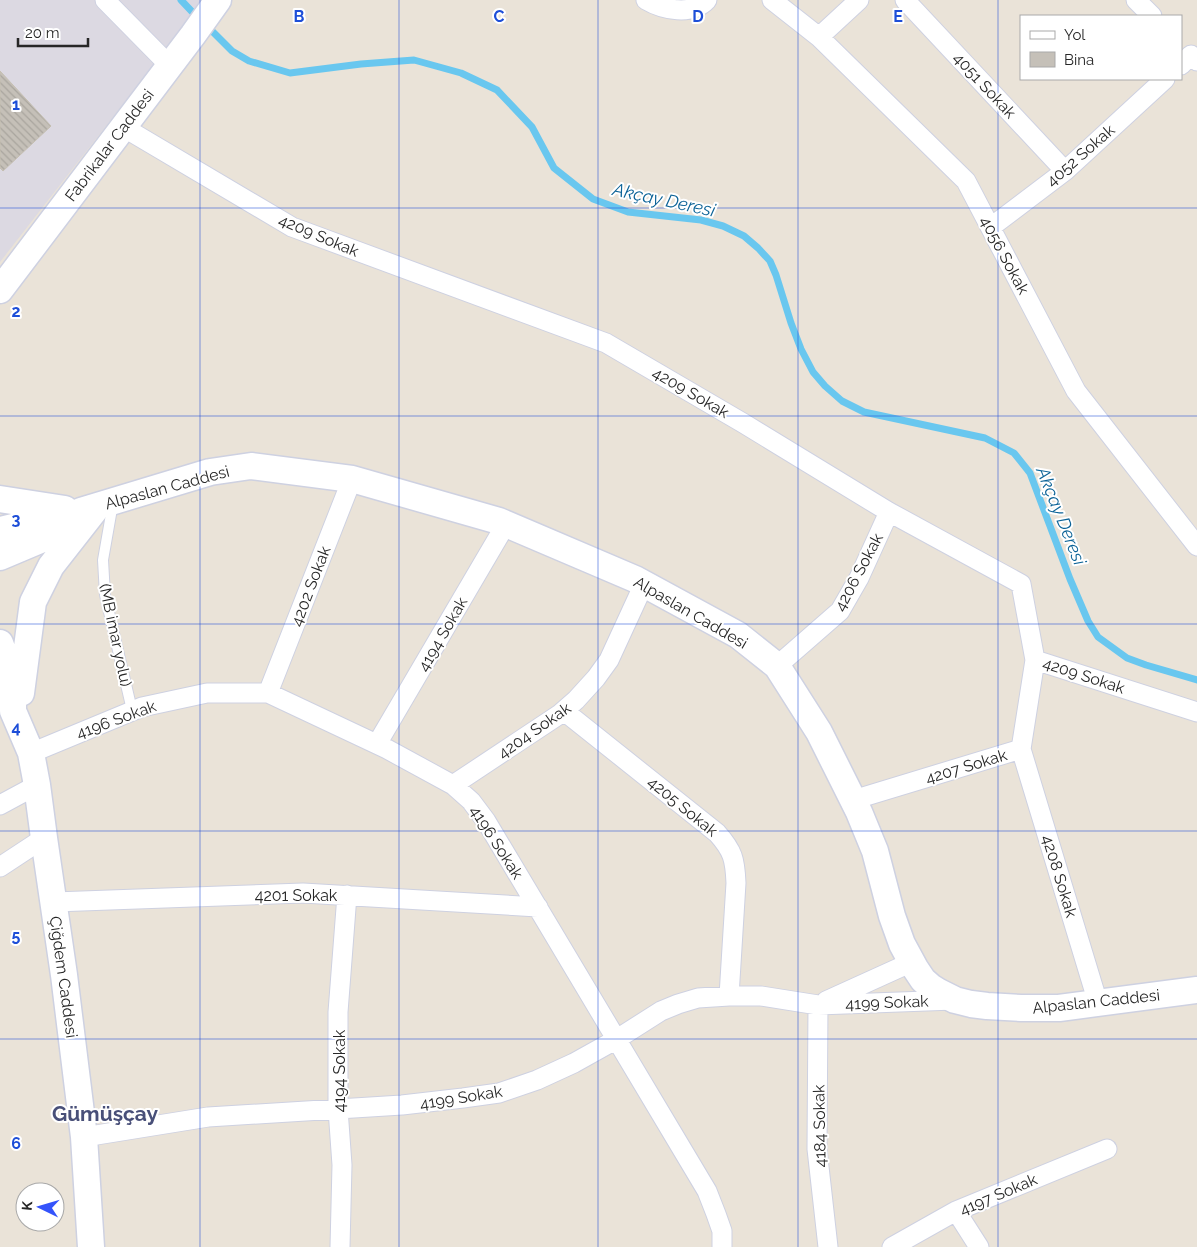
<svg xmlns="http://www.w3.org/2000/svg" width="1197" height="1247" font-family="Raleway,sans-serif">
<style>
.industrial{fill:#dcd9e2}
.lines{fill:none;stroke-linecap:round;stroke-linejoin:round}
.stream{stroke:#69c7ef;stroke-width:7}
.building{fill:url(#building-back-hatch);stroke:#c5bfb2}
.lane-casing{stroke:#ced1e1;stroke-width:12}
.street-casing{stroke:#ced1e1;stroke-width:21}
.secondary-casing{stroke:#ced1e1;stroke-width:29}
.lane{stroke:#fff;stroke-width:10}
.street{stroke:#fff;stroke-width:19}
.secondary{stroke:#fff;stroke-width:26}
.grid{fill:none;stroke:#1d4ed8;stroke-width:1;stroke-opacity:0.55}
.labels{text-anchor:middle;stroke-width:4;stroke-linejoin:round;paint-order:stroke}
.street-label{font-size:16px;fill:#272727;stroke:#fff}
.water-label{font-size:18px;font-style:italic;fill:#0c6397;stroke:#fff}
.district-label{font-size:21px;font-weight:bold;fill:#484f78;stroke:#fff}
.grid-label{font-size:16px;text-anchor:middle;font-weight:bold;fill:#1d4ed8;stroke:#fff;stroke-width:4;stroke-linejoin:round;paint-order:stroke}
</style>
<defs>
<pattern id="building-back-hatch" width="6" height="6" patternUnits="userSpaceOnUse" patternTransform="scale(1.25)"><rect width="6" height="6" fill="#c5c0b8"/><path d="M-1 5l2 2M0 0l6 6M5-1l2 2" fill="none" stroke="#a9a59e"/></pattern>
</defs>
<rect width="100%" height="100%" fill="#eae3d8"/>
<path class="industrial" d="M0,0H204L0,262Z"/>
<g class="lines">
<path class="stream" d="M181,0L198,18
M206,25L232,51L249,61L290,73L361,64L414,60L461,73L497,90L532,127L554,168L593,199L628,212L701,220L723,226L744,236L758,248L770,261L776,275L791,323L801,349L813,372L825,386L842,401L864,412L985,438L1014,453L1030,473L1070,579L1088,621L1098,637L1127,658L1146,665L1197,680"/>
</g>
<path class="building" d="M0,71L51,126L3,171L0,168Z"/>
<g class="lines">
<defs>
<path id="lane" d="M113,503L103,560L105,595L132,710"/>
<path id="street" d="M105,0L170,66
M646,0C663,10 692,16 707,0
M772,0L819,37L966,181L1076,391L1197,546
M905,0L1065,171
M1136,0L1152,16
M819,37L859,0
M1181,65L1191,55L1197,61
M123,127L292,227L606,343L743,423L889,512L1021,584L1035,660L1197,712
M991,227L1065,171L1165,79
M777,666L840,611L859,578L889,512
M268,693L352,479
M564,711L717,833C733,851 735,859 736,883L729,996
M377,744L506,524
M1021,749L1098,1003
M31,753L142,707L207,693H268L387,749L453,785L471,801L486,821L707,1191L716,1214L722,1231V1247
M453,785L560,714L576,700L596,678L609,660L644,584
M853,800L1021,749L1035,660
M0,805L37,785
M0,867L44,838
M54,902L303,893L538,907
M826,1001L912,962
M818,1005L817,1149L828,1247
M84,1137L208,1117L402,1105L463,1098L499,1093L537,1080L574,1063L617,1039L661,1011L678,1004L698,998L729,996H761L818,1005L954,1000
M956,1211L979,1247
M340,1247L342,1165L338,1109V1012L347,895
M892,1247L956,1211L1107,1149"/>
<path id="secondary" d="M0,290L193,35L218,0
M0,499L65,509
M0,530L38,521L55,522L81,511L210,472L251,466L352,479L499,521L635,579L738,635L777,666L819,732L859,812L875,851L892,916L902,944L915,968L923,980L931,987L939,992L955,1000L971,1004L987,1006L1021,1008H1059L1197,990
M0,557L45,538L55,522
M0,643L13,678V711L31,753L37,785L44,838L64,975L84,1137L91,1247
M21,693L33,602L51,566L98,506"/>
</defs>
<use href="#lane" class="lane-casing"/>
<use href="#street" class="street-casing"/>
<use href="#secondary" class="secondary-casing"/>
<use href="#lane" class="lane"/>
<use href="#street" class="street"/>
<use href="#secondary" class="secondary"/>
</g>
<path class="grid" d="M200,0V1247M399,0V1247M598,0V1247M798,0V1247M998,0V1247M0,208H1197M0,416H1197M0,624H1197M0,831H1197M0,1039H1197"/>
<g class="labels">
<g class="street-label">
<text transform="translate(985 85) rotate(47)" y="6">4051 Sokak</text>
<text transform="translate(109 145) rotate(-53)" y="6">Fabrikalar Caddesi</text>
<text transform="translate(1080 155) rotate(-41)" y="6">4052 Sokak</text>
<text transform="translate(319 235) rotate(23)" y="6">4209 Sokak</text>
<text transform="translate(1005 255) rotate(62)" y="6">4056 Sokak</text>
<text transform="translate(691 392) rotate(30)" y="6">4209 Sokak</text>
<text transform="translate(167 487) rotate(-15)" y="6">Alpaslan Caddesi</text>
<text transform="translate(858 572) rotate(-62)" y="6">4206 Sokak</text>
<text transform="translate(310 586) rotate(-69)" y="6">4202 Sokak</text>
<text transform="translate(691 612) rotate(30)" y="6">Alpaslan Caddesi</text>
<text transform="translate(442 634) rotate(-60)" y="6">4194 Sokak</text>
<text transform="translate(116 635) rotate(78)" y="6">(MB imar yolu)</text>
<text transform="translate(1084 675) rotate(18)" y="6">4209 Sokak</text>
<text transform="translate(116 719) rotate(-20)" y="6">4196 Sokak</text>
<text transform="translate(534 730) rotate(-35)" y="6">4204 Sokak</text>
<text transform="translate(966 766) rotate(-17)" y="6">4207 Sokak</text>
<text transform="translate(683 806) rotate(39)" y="6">4205 Sokak</text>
<text transform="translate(497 842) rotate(57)" y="6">4196 Sokak</text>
<text transform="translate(1060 876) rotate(73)" y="6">4208 Sokak</text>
<text x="296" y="901">4201 Sokak</text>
<text transform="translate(64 977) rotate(82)" y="6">Çiğdem Caddesi</text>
<text transform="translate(1096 1001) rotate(-6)" y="6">Alpaslan Caddesi</text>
<text transform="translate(887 1002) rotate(-2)" y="6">4199 Sokak</text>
<text transform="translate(339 1071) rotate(-90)" y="6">4194 Sokak</text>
<text transform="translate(461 1097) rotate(-9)" y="6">4199 Sokak</text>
<text transform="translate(819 1126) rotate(-91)" y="6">4184 Sokak</text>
<text transform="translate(998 1194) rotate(-23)" y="6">4197 Sokak</text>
</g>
<g class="water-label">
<text transform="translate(664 200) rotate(12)" y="6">Akçay Deresi</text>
<text transform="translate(1061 516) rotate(68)" y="6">Akçay Deresi</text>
</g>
<g class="district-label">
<text x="105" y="1121">Gümüşçay</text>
</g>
</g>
<g class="grid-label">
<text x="299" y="22">B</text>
<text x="499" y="22">C</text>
<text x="698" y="22">D</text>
<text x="898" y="22">E</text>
<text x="16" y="110">1</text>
<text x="16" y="317">2</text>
<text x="16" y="525">3</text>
<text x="16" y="733">4</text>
<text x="16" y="941">5</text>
<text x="16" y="1149">6</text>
</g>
<rect x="1020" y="15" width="162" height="65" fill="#ffffff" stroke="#a9a9a9"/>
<rect x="1030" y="31" width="25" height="8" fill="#ffffff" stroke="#a9a9a9"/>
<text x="1064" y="40" font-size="15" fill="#272727">Yol</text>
<rect x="1030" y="52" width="25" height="15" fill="#c5c0b8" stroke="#a9a9a9"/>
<text x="1064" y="65" font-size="15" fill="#272727">Bina</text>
<g transform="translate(40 1207) rotate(275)"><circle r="24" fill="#ffffff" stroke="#a9a9a9"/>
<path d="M0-4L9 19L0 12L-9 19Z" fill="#3453fb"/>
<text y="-8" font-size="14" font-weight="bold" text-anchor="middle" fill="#272727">K</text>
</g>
<path d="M18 38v8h70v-8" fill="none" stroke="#272727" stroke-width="2.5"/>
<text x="25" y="38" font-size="15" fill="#272727" stroke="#ffffff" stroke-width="4" paint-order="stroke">20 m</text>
</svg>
